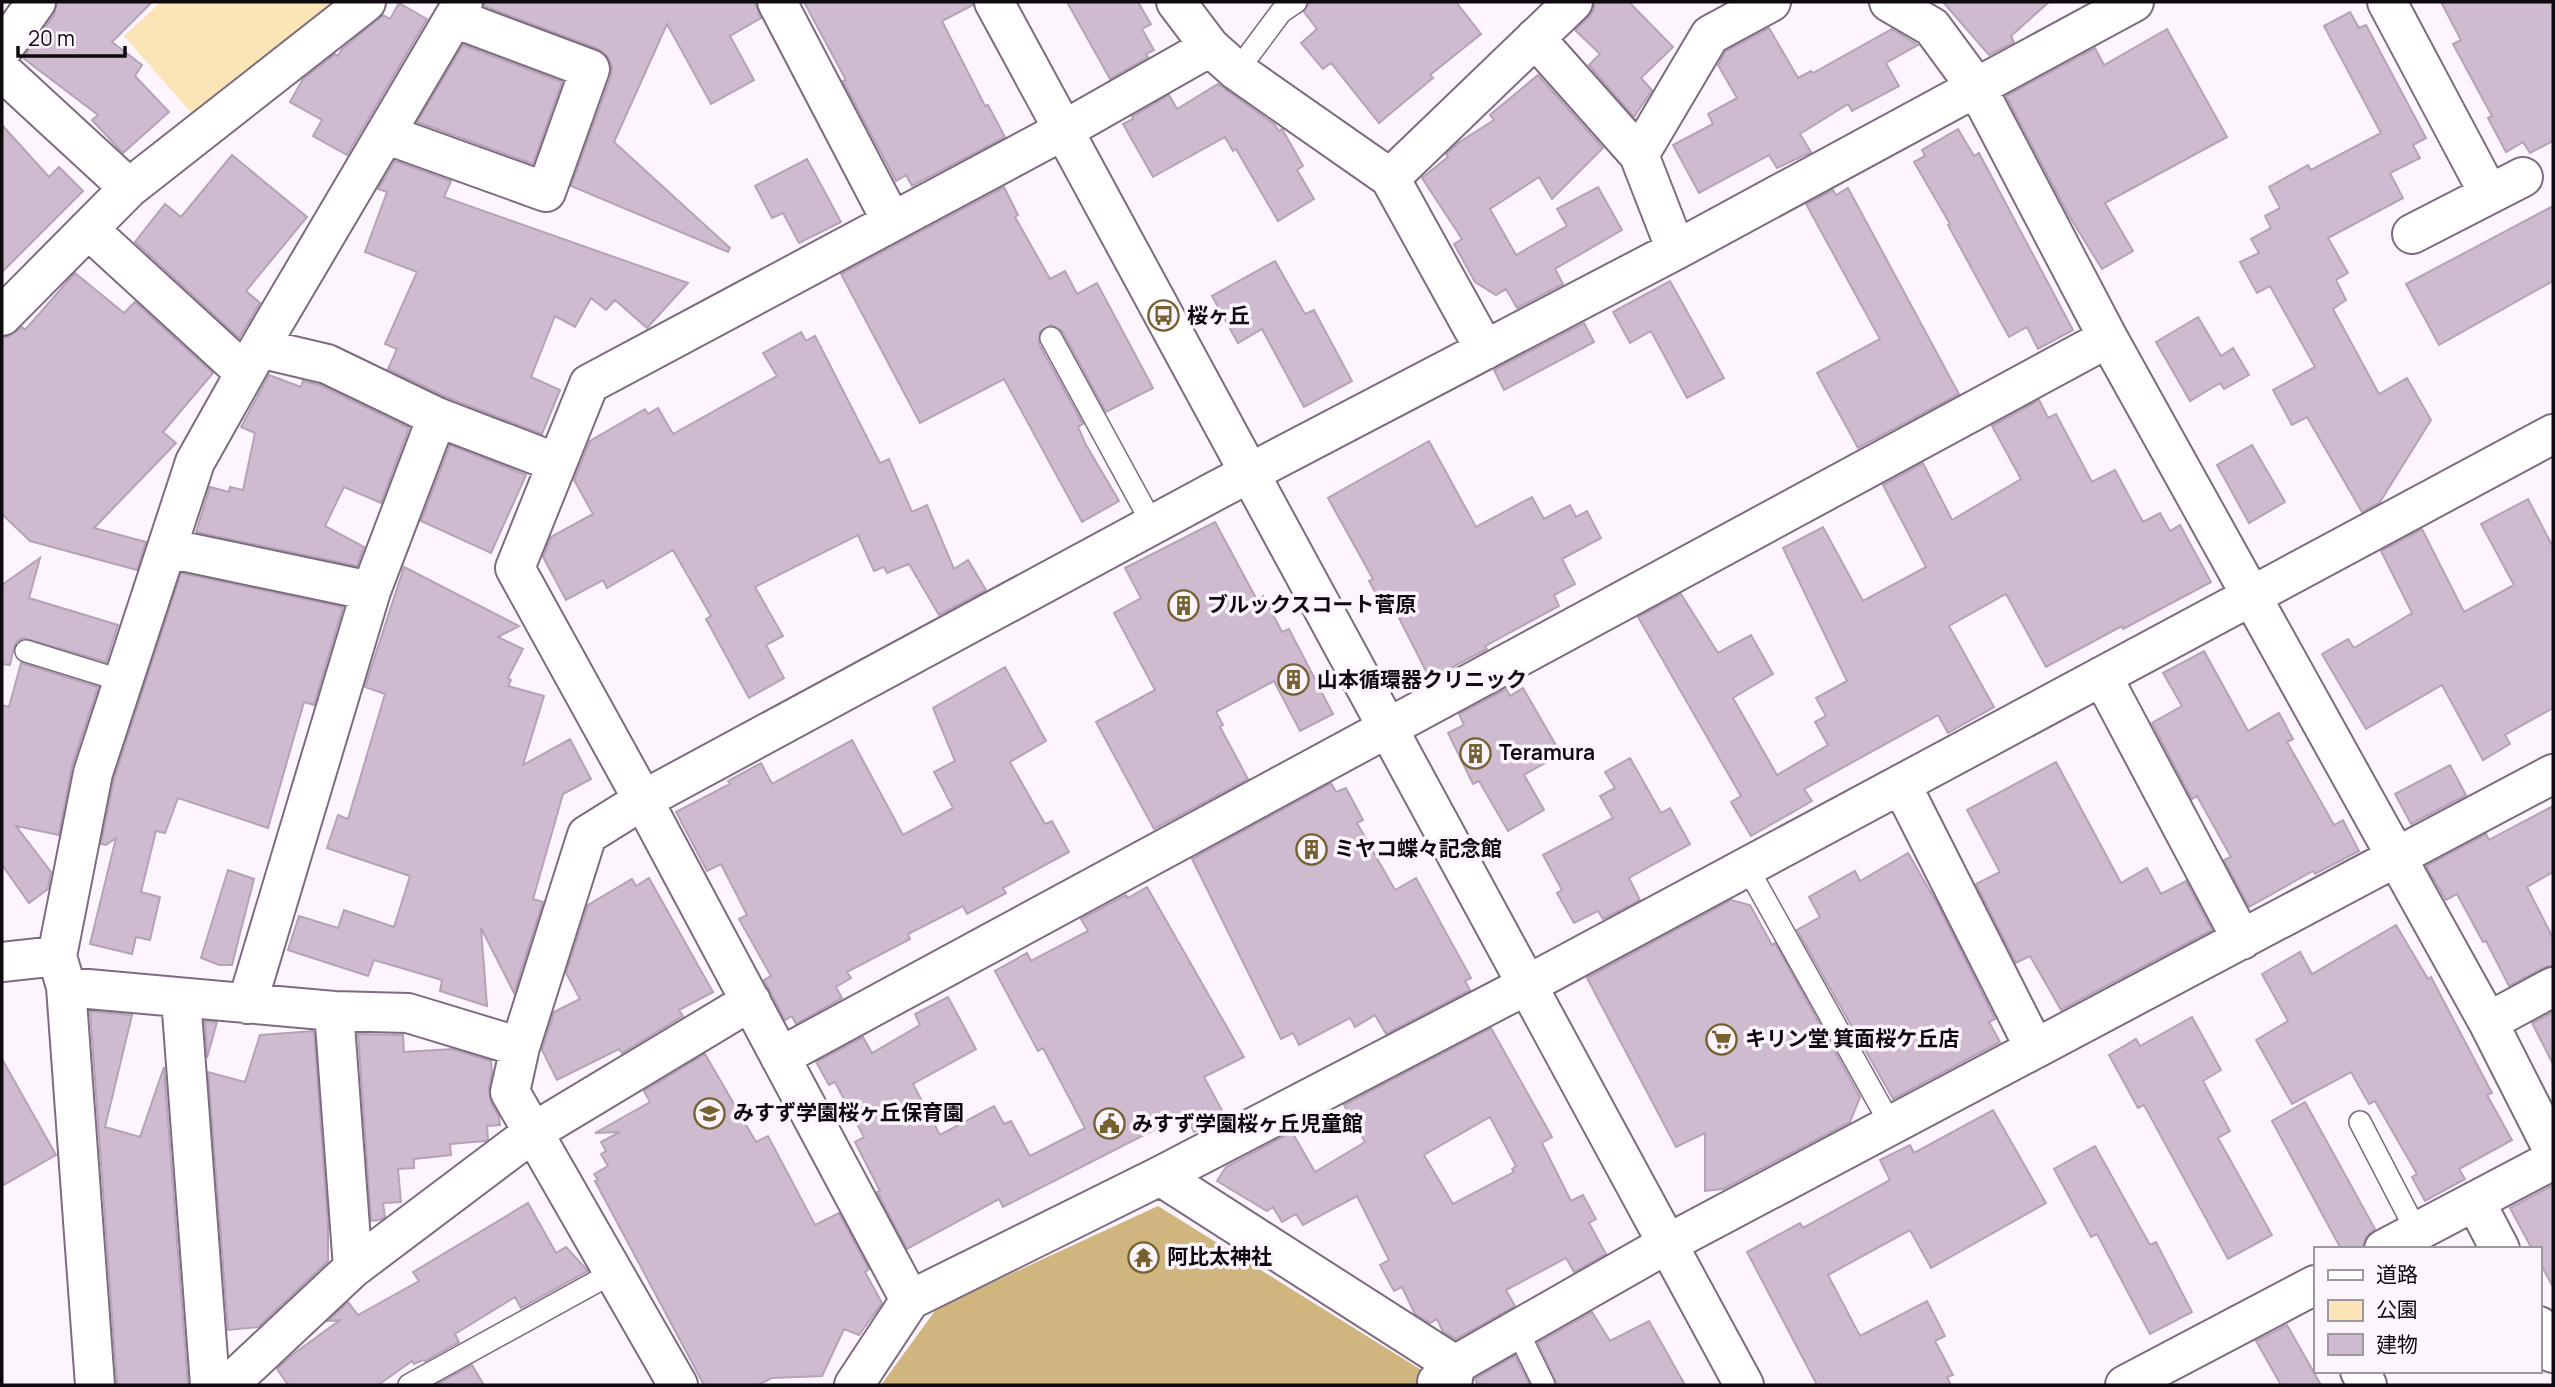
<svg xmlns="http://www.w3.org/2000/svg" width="2555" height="1387" font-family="Manrope,'Noto Sans JP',sans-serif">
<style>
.green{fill:#fbe4b5}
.forest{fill:#d0b67e}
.building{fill:#cebbd0;stroke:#b5a2b7;stroke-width:2;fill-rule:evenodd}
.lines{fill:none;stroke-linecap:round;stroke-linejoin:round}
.service-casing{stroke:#7d6b7f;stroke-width:24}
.minor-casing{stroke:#7d6b7f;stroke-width:42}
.tertiary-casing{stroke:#7d6b7f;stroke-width:42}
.service{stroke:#fff;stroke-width:21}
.minor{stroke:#fff;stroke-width:38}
.tertiary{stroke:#fff;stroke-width:38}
.labels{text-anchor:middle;stroke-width:7;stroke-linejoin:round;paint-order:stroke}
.poi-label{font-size:21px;font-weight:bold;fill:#0f0910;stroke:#fdf5fe;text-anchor:start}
</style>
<rect width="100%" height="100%" fill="#fdf5fe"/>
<path class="green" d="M161,2H340L193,115L124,36Z"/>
<path class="forest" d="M1158,1206L1423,1371L1429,1385H881L937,1308Z"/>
<path class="building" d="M57,2H152L112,42L142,65L135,76L169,112L123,153L92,120L98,115L23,58L54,15Z
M485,2H755L761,18L730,36L754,80L711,104L667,24L614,142L730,248L728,252L571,186L611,76L612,66L607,56L598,49L484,6Z
M804,2H972L973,5L942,21L985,106L988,105L1005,137L912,186L906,175L896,181L843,81L846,80Z
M1067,2H1138L1151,24L1142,29L1154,50L1146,54L1148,57L1110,79Z
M1309,2H1456L1481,34L1430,75L1433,78L1379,123L1331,63L1323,69L1301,43L1317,29L1304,12Z
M1594,2H1629L1673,47L1641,78L1652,90L1634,117L1589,65L1600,54L1575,30L1589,17L1594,9Z
M1943,2H2049L2011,36L2014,42L1989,55Z
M2441,2H2553V141L2530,153L2523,142L2506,152L2488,118L2492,116L2453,44L2461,40Z
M399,3L427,19L347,155L313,136L322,120L290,102L303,79L335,54L338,56L342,49L383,15L390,19Z
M2350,12L2359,28L2366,25L2426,138L2413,145L2420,158L2390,173L2403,198L2328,238L2348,273L2336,280L2346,300L2333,309L2379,394L2407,378L2431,420L2380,502L2362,512L2307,417L2292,425L2273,390L2315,367L2270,286L2257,293L2240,262L2259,253L2251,239L2271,228L2265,216L2280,208L2269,187L2308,165L2311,170L2381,133L2324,26Z
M1769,28L1798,78L1811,71L1813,73L1892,29L1918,45L1886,63L1899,86L1852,111L1848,104L1800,134L1811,152L1777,168L1769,155L1699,193L1673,145L1713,124L1708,114L1737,98L1718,65L1726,51Z
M2167,29L2227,137L2105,203L2133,251L2102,269L2068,214L2006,96L2095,48L2104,65Z
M463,45L562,82L533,164L417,122Z
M1538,75L1603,148L1552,199L1539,177L1490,209L1516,255L1567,226L1557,209L1598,187L1622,230L1555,269L1563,284L1517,308L1506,289L1496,295L1475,282L1454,244L1462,239L1422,178L1448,157L1446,154L1458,143L1494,120L1490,115Z
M1218,84L1274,124L1279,131L1282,129L1303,166L1297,170L1314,199L1278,221L1236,149L1233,151L1225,137L1153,177L1123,124L1133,119L1132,117L1169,95L1177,109Z
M2,125L49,177L59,167L83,191L2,272Z
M1958,129L1974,156L1979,153L2073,330L2038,349L2027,327L2009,337L1948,225L1950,224L1914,162L1925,156L1922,150Z
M232,155L307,217L246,291L260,303L239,338L135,242L165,204L181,217Z
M807,159L841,222L799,243L783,213L772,218L755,186Z
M395,161L451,181L444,197L688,283L647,328L615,300L606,310L591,298L575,327L555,316L531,377L560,390L542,434L446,397L388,369L397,349L385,344L417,272L365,252L387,192L378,189Z
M1004,187L1018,215L1015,217L1050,279L1065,271L1077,294L1097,283L1153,388L1106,412L1062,331L1051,325L1040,332L1039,344L1083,424L1078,427L1086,445L1119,501L1082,522L1004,379L920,423L841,274Z
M1848,188L1959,394L1858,448L1817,373L1880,339L1806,204L1833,190L1836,195Z
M2553,206V281L2439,345L2406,284Z
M1275,261L1305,314L1314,310L1352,381L1304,407L1262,329L1238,343L1212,296Z
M75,273L124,313L135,302L213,373L163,432L176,443L94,528L146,542L137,570L30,541L2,514V337H8L22,327L25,330Z
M1670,281L1724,378L1687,398L1651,331L1630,343L1613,312Z
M2198,317L2221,356L2233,348L2249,375L2224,389L2220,383L2190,401L2156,342Z
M1584,323L1594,342L1504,390L1494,370Z
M801,332L806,341L815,336L880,463L889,459L912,512L927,505L954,569L968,560L986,590L939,615L909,564L887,573L884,567L874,571L858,535L755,587L783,636L766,645L784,678L749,698L706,619L711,616L673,550L607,588L603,580L566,600L543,557L551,537L593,514L574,480L590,441L645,409L648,414L658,408L673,434L777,376L763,353Z
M269,375L301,387L303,381L320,385L409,428L381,503L344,487L325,526L364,547L357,566L196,532L210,487L229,492L230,487L243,490L255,433L241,427Z
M2039,400L2048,418L2056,414L2092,482L2115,470L2143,522L2160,513L2170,531L2180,525L2211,582L2123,629L2122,626L2046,667L2006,594L1949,626L1994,707L1948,733L1938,715L1804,789L1812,801L1751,836L1731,802L1741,796L1638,617L1681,594L1718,653L1751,635L1773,674L1733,698L1777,775L1828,745L1815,722L1826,716L1816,698L1847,681L1783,548L1823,527L1863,601L1926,567L1883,485L1923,463L1952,520L2021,479L1992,426Z
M1429,441L1476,527L1532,497L1544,519L1570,505L1576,517L1587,511L1601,538L1562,559L1575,584L1554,595L1559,606L1485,646L1487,649L1430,679L1394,608L1386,612L1369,581L1373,579L1328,498Z
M450,445L526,475L491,553L421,521Z
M2252,445L2285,502L2249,523L2217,465Z
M2528,499L2553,547V708L2505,735L2510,744L2483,760L2442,685L2366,729L2322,654L2348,639L2354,648L2412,613L2381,551L2422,529L2464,612L2514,585L2481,524Z
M1215,522L1257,600L1263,596L1282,632L1289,629L1333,714L1300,731L1274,681L1216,712L1223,725L1220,727L1248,779L1154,829L1096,722L1155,690L1114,613L1141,598L1125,568Z
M40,558L29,598L118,625L106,662L24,638L17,641L14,647L10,665L2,664V585Z
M404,567L519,626L498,637L523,649L508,678L511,680L508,686L544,696L523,765L570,739L591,779L563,794L533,899L543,902L514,993L481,928L487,1006L440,991L442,980L374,960L368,976L288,950L299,916L338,928L344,910L394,927L410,876L327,848L338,815L348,819L385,694L365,687Z
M181,573L343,607L314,705L304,702L268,828L178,798L165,833L156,831L141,892L160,897L150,940L136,937L132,954L90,944L116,838L106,845L101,844L114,779Z
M2204,651L2248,731L2279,713L2293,739L2287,742L2334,825L2343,820L2359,851L2315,874L2313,871L2249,907L2224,860L2231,857L2197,796L2192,799L2152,723L2182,706L2163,673Z
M21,663L98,687L72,766L59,835L16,826L51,872L48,889L29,903L2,865V705L9,707Z
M1005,667L1046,741L1010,762L1045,824L1052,821L1069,852L1003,888L1006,893L967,914L963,906L908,934L910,939L847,972L851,978L836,987L842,998L796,1024L792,1016L785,1020L764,980L771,976L739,919L747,915L721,864L707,871L676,812L730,784L728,781L761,763L772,784L852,740L903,835L953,808L934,772L955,761L933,708Z
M1523,688L1561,754L1524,775L1544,810L1508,831L1479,781L1473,784L1448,733L1464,725L1459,714L1506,689L1510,696Z
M1630,758L1661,813L1670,808L1690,844L1629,878L1640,900L1603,919L1598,911L1574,923L1557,893L1562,890L1543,855L1613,818L1600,796L1615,788L1605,772Z
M2056,762L2121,883L2147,868L2161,894L2186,881L2212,930L2061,1010L2030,956L2016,963L1976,884L2000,872L1967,810Z
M2450,765L2466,795L2411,824L2395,794Z
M1331,783L1336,792L1346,788L1363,820L1357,823L1395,890L1416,878L1471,978L1465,981L1470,990L1386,1034L1375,1015L1355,1027L1350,1018L1299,1045L1293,1033L1281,1039L1192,859Z
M2553,806V872L2527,887L2553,938V965L2543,968L2509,986L2486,941L2483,942L2457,894L2446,900L2426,866L2486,834L2489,840Z
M1908,853L1938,905L1995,1019L1989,1022L2000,1042L1893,1099L1797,930L1820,917L1809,897L1855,871L1860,881Z
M228,870L254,879L232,965H219L201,958Z
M649,878L713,992L679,1010L683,1016L622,1053L619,1049L557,1080L542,1050L554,1012L580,999L566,973L588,905L632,879L636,886Z
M1147,887L1244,1057L1204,1077L1225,1116L1194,1132L1185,1114L1003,1207L999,1199L907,1249L877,1192L880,1191L855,1142L864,1137L835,1082L829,1085L816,1062L863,1037L872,1053L920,1025L915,1014L948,997L976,1049L913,1084L940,1135L994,1106L1004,1124L1011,1121L1030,1156L1085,1128L1043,1048L1038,1051L995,971L1027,953L1031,961L1088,931L1081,919L1126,895L1128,898Z
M1731,900L1750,905L1772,945L1775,943L1860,1097L1850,1122L1723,1189L1705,1191V1133L1676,1147L1587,978Z
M2396,925L2428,979L2431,977L2492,1093L2487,1095L2512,1140L2459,1169L2465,1179L2425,1201L2412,1177L2417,1174L2375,1101L2369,1104L2351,1072L2292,1104L2256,1040L2288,1021L2262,974L2300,952L2312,974Z
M90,1011L132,1015L105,1127L140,1137L164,1067L188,1385H117Z
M2553,1012V1064L2532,1023Z
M2192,1017L2221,1070L2203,1081L2230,1131L2218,1138L2272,1235L2228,1259L2144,1105L2138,1108L2109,1055L2136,1039L2140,1046Z
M205,1021L217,1022L207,1058Z
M1491,1028L1552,1137L1542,1143L1571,1201L1583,1195L1596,1219L1589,1223L1606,1254L1574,1272L1566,1258L1506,1290L1515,1306L1456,1339L1443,1332L1437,1319L1430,1323L1415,1314L1402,1287L1394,1291L1380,1265L1389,1260L1357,1196L1303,1225L1296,1214L1282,1222L1273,1207L1267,1211L1217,1181L1226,1167L1292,1132L1315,1172L1365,1142L1344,1105ZM1490,1117L1516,1166L1512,1169L1514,1172L1453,1204L1424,1155Z
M314,1031L328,1224V1261L258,1327L228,1330L208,1072L245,1082L260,1035Z
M358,1034L403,1035L404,1052L452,1049L491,1061L492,1072L489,1088L491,1103L499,1117L500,1125L487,1126L488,1139L485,1141L450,1144L451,1155L414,1159V1168L398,1169L401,1202L383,1203L385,1217L380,1220L371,1221Z
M705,1054L756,1142L768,1136L815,1225L839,1213L869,1269L865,1272L882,1303L859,1335L844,1329L822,1376L772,1378L758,1385H704L595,1181L598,1180L594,1174L608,1166L601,1154L606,1151L601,1142L620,1132L595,1133L650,1102L644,1091Z
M2,1059L56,1155L2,1186Z
M2305,1102L2375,1229L2366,1237L2362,1249H2341L2272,1121Z
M1993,1110L2046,1203L1931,1268L1910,1230L1828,1275L1860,1336L1927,1301L1945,1336L1935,1341L1953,1375L1947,1377L1951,1385H1817L1747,1252L1800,1223L1803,1228L1890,1180L1880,1160L1910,1145L1914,1153Z
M2095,1146L2150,1245L2156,1242L2192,1312L2150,1334L2097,1234L2091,1237L2054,1169Z
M2553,1185V1287L2539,1261V1249H2532L2510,1208Z
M528,1203L556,1253L566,1247L588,1271L521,1308L515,1297L455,1334L459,1342L425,1361L423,1360L414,1364L412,1361L378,1385H288L277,1369L292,1355L340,1320L328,1321L348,1302L358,1315L419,1281L413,1272Z
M1592,1312L1610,1341L1649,1321L1685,1385H1557L1538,1343Z
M2287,1325L2321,1385H2281L2256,1341Z
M1515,1356L1530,1385H1478L1475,1379Z
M472,1365L484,1385H438L437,1384Z"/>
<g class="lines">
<defs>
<path id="service" d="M1237,71L1281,12L1296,2
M1051,338L1153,525
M26,651L123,681
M1747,867L1891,1125
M2360,1122L2417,1232
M1517,1330L1544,1385
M409,1385L614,1272"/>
<path id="minor" d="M777,2L892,222
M1176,2L1210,47L1237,71L1390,178L1485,350
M1889,2L1932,27L1977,88L2108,338L2488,1022L2553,1150
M2387,2L2489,194
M1535,38L1639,155L1676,250
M2,50L36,2
M2,71L129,188
M385,134L546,192L590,69L454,18
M1639,155L1710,35L1771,2
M1390,178L1573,2
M88,229L245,373
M2412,234L2523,177
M2,316L129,188L366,2
M259,348L327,364L437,417L557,463
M167,548L371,591
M2102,676L2242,940
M1901,784L2035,1049
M2,962L57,956
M66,987L334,1011L408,1013L520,1047
M181,998L210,1385
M247,1004L371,591L437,417
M334,1011L353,1268
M2488,1022L2553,987
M780,1057L2108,338
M1160,1176L1455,1365L1437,1382
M2475,1201L2500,1249
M2384,1249L2553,1160
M910,1300L643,800L515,568L589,384L1064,130L1210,47
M2539,1326L2553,1353
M2360,1371L2367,1385
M95,1385L66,987L57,956L93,773L195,462L259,348L463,2
M228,1385L353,1268L535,1131L751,1001
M678,1385L510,1092L520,1047L587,835L643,800L1217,490L1676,250L2134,2
M854,1385L910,1300L1160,1176L1527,985L2553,434
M1452,1385L1455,1365L1667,1244L2553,774
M2125,1385L2315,1285"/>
<path id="tertiary" d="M994,2L1744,1385"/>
</defs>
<use href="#service" class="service-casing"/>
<use href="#minor" class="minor-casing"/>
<use href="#tertiary" class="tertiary-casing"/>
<use href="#service" class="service"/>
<use href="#minor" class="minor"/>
<use href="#tertiary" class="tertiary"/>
</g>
<defs>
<symbol id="bus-ring" viewBox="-11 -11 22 22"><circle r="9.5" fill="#fdf5fe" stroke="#766130" stroke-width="1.5"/><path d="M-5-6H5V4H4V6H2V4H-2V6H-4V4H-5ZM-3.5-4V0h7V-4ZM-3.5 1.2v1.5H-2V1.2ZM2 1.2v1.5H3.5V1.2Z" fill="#766130"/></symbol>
<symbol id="building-ring" viewBox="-11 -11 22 22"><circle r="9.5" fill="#fdf5fe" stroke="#766130" stroke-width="1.5"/><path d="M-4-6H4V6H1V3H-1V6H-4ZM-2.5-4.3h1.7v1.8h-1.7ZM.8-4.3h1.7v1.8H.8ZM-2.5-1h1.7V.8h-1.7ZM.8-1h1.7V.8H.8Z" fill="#766130"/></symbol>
<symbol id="supermarket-ring" viewBox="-11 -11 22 22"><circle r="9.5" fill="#fdf5fe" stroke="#766130" stroke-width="1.5"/><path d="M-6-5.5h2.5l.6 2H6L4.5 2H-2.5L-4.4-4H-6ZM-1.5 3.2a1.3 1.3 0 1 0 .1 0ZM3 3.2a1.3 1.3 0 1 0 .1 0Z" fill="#766130"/></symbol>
<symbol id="school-ring" viewBox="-11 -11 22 22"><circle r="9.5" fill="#fdf5fe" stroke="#766130" stroke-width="1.5"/><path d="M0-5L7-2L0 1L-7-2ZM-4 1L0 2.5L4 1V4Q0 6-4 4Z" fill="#766130"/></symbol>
<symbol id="civic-ring" viewBox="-11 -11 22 22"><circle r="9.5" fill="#fdf5fe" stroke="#766130" stroke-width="1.5"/><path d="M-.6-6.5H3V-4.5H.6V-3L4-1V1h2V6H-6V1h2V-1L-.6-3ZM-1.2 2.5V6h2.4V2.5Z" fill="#766130"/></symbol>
<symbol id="temple-ring" viewBox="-11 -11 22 22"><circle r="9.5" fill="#fdf5fe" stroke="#766130" stroke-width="1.5"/><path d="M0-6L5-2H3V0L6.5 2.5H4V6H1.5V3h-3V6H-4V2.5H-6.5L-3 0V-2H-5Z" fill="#766130"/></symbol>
</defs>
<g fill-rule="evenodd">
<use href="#bus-ring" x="1146" y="298" width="35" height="35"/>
<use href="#building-ring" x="1166" y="588" width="35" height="35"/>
<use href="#building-ring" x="1276" y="662" width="35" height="35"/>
<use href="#building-ring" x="1458" y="736" width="35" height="35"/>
<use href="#building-ring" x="1294" y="832" width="35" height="35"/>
<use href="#supermarket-ring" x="1704" y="1022" width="35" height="35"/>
<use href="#school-ring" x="692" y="1096" width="35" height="35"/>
<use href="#civic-ring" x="1092" y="1106" width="35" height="35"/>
<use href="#temple-ring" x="1126" y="1240" width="35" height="35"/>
</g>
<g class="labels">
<g class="poi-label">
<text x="1187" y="323">桜ヶ丘</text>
<text x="1207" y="612">ブルックスコート菅原</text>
<text x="1317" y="687">山本循環器クリニック</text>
<text x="1499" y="760">Teramura</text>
<text x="1334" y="856">ミヤコ蝶々記念館</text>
<text x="1745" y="1046">キリン堂 箕面桜ケ丘店</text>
<text x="733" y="1120">みすず学園桜ヶ丘保育園</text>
<text x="1132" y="1131">みすず学園桜ヶ丘児童館</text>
<text x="1167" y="1264">阿比太神社</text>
</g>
</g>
<rect width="2555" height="1387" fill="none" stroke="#0f0910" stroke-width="7"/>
<rect x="2314" y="1247" width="228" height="126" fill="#fdf5fe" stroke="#9e979f" stroke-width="2"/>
<rect x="2328" y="1270" width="35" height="10" fill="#ffffff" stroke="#9e979f" stroke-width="2"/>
<text x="2376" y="1282" font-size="21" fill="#0f0910">道路</text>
<rect x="2328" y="1300" width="35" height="21" fill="#fbe4b5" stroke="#9e979f" stroke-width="2"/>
<text x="2376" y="1317" font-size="21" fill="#0f0910">公園</text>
<rect x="2328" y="1334" width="35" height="21" fill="#cebbd0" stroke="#9e979f" stroke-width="2"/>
<text x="2376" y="1352" font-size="21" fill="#0f0910">建物</text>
<path d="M18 46v10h107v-10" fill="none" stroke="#0f0910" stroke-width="3.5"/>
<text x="28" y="46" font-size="21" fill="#0f0910" stroke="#fdf5fe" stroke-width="5" paint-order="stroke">20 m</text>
</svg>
